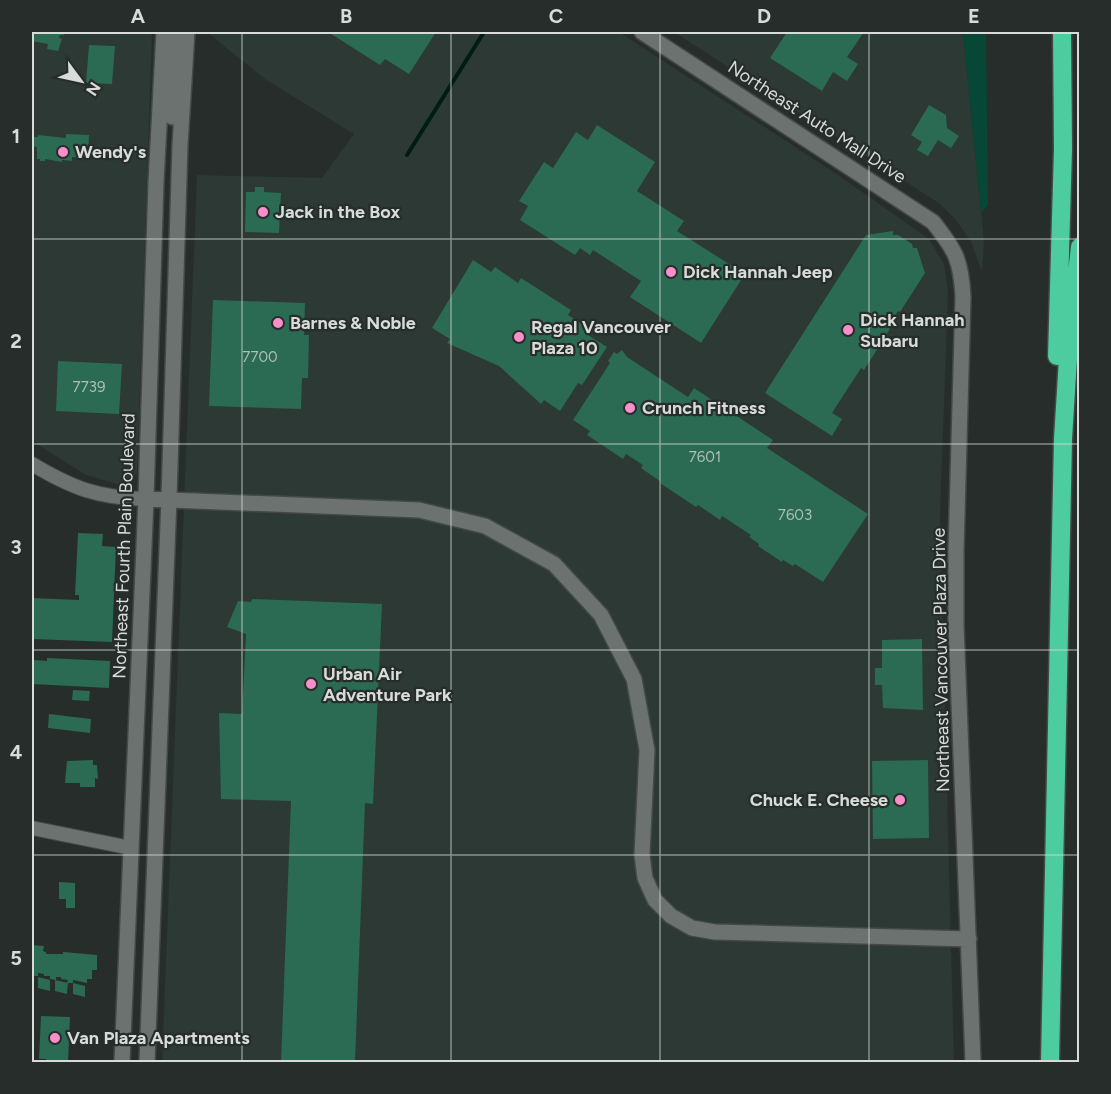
<svg xmlns="http://www.w3.org/2000/svg" width="1111" height="1094" font-family="Figtree,sans-serif">
<style>
.built{fill:#2c3934}
.green{fill:#064835}
.lines{fill:none;stroke-linecap:round;stroke-linejoin:round}
.stream{stroke:#001d12;stroke-width:4}
.building{fill:#2b6a53}
.street-casing{stroke:#444847;stroke-width:16}
.secondary-casing{stroke:#444847;stroke-width:18}
.highway-casing{stroke:#444847;stroke-width:21}
.street{stroke:#6b726f;stroke-width:14}
.secondary{stroke:#6b726f;stroke-width:15}
.highway{stroke:#4dcca0;stroke-width:18}
.grid{fill:none;stroke:#d7dbda;stroke-width:1.5;stroke-opacity:0.55}
.poi-dot{fill:#f98fca;stroke:#272d2a;stroke-width:2}
.labels{text-anchor:middle;stroke-width:4.5;stroke-linejoin:round;paint-order:stroke}
.number-label{font-size:15px;fill:#acbfb8}
.street-label{font-size:18px;fill:#d7dbda;stroke:#272d2a}
.poi-label{font-size:18px;font-weight:bold;fill:#d7dbda;stroke:#272d2a;text-anchor:start}
.neatline{fill:none;stroke:#d7dbda;stroke-width:2}
.grid-label{font-size:20px;text-anchor:middle;font-weight:bold;fill:#d7dbda}
</style>
<rect width="100%" height="100%" fill="#272d2a"/>
<path class="built" d="M32,32H152L137,474L120,485L86,475L32,441Z
M207,32H619L838,175L929,239L944,264L948,291L940,516L954,1062H162L197,175L322,178L354,134L265,79Z
M674,32H963L984,241L982,272L971,242L956,220L940,204Z"/>
<path class="green" d="M963,32H986L988,205L981,213Z"/>
<g class="lines">
<path class="stream" d="M407,155L484,32"/>
</g>
<path class="building" d="M32,32H65L64,35H60L59,38L62,39L58,51L47,49L48,44L32,41Z
M328,32H436L409,74L385,59L380,65Z
M787,32H864L847,57L858,64L847,81L833,72L822,91L770,58Z
M89,45L115,46L112,84L86,83Z
M929,105L946,115L947,128L959,136L951,148L938,140L928,156L917,150L922,142L911,135Z
M597,125L655,162L637,191L684,221L677,231L745,274L701,343L630,297L641,281L593,250L590,255L580,248L575,255L520,220L528,206L519,201L544,162L553,168L576,132L588,140Z
M66,134L89,135L88,158L72,157V161L62,160V162L45,159V161H40V159H37V147L32,146V137H38V135L66,138Z
M255,187H264V192L281,193L279,233L245,232L246,192H255Z
M893,231V235H898L912,244L913,248H917L925,273L900,312L898,311L896,314L898,316L880,345L877,343L875,346L878,348L864,370L861,368L832,413L842,419L832,436L765,393L866,235Z
M473,260L491,272L495,267L518,283L521,278L571,310L568,315L591,330L588,335L607,347L582,385L578,383L560,411L544,400L541,404L499,366L447,343L450,339L432,328Z
M213,300L305,303L304,335H309L308,378H302L301,409L209,406Z
M622,350L627,357L688,397L694,388L773,440L767,448L868,514L823,582L795,564L793,566L783,560L782,562L758,546L759,544L749,537L751,535L722,516L720,520L698,505L696,507L660,483L661,482L641,468L643,465L626,454L623,459L587,435L590,431L573,420L610,363L608,361L614,352L617,354Z
M58,361L122,364L119,414L56,411Z
M78,533L103,534L102,546L116,547L112,642L32,639V598L79,600V595H75Z
M252,599L382,604L373,804L365,803L355,1062H281L291,801L221,799L219,713L242,714L246,634L227,627L238,601L251,602Z
M922,639L923,710L883,708L882,685H875V668H882V640Z
M32,657H34V660L47,661V658L110,661L109,688L32,684Z
M73,690L90,691L89,701L72,700Z
M49,714L91,719L90,733L48,728Z
M93,760V765H97L98,779L95,778V787H80V783H65L67,761Z
M928,760L929,838L873,839L872,761Z
M59,882L75,883V908H66V899H59Z
M32,945L44,946L43,951L46,952V954H63V952L97,955V970H92V979H87V983L73,980V983H67L68,980L61,979V977H56V980L50,979V976H44V974L38,973V976H32Z
M38,977L50,980V991L38,988Z
M55,980L68,983L67,994L55,991Z
M73,983L85,986V997L73,994Z
M41,1016L70,1017L68,1062L46,1061V1059H39Z"/>
<g class="lines">
<defs>
<path id="street" d="M32,464C72,488 98,498 146,499
M32,828L131,848"/>
<path id="secondary" d="M642,32L933,222C956,251 961,260 963,297L956,551V625L973,1062
M172,117L175,32
M146,499L419,510L485,526L554,564L601,615L634,679L647,750L642,855L645,878L655,900L671,916L692,928L715,932L969,939
M122,1062L146,499L156,182L164,32
M147,1062L169,498L180,145L187,32"/>
<path id="highway" d="M1057,356L1063,149L1062,32
M1050,1062L1063,439L1069,342L1080,247"/>
</defs>
<use href="#street" class="street-casing"/>
<use href="#secondary" class="secondary-casing"/>
<use href="#highway" class="highway-casing"/>
<use href="#street" class="street"/>
<use href="#secondary" class="secondary"/>
<use href="#highway" class="highway"/>
</g>
<path class="grid" d="M242,32V1062M451,32V1062M660,32V1062M869,32V1062M32,239H1080M32,444H1080M32,650H1080M32,855H1080"/>
<g class="poi-dot">
<circle cx="63" cy="152" r="6"/>
<circle cx="263" cy="212" r="6"/>
<circle cx="671" cy="272" r="6"/>
<circle cx="278" cy="323" r="6"/>
<circle cx="848" cy="330" r="6"/>
<circle cx="519" cy="337" r="6"/>
<circle cx="630" cy="408" r="6"/>
<circle cx="311" cy="684" r="6"/>
<circle cx="900" cy="800" r="6"/>
<circle cx="55" cy="1038" r="6"/>
</g>
<g class="labels">
<g class="number-label">
<text x="260" y="362">7700</text>
<text x="89" y="392">7739</text>
<text x="705" y="462">7601</text>
<text x="795" y="520">7603</text>
</g>
<g class="street-label">
<text transform="translate(817 122) rotate(33)" y="6">Northeast Auto Mall Drive</text>
<text transform="translate(124 546) rotate(-88)" y="6">Northeast Fourth Plain Boulevard</text>
<text transform="translate(941 660) rotate(-91)" y="6">Northeast Vancouver Plaza Drive</text>
</g>
<g class="poi-label">
<text x="75" y="158">Wendy's</text>
<text x="275" y="218">Jack in the Box</text>
<text x="683" y="278">Dick Hannah Jeep</text>
<text x="860" y="326">Dick Hannah<tspan x="860" dy="21">Subaru</tspan></text>
<text x="290" y="329">Barnes &amp; Noble</text>
<text x="531" y="333">Regal Vancouver<tspan x="531" dy="21">Plaza 10</tspan></text>
<text x="642" y="414">Crunch Fitness</text>
<text x="323" y="680">Urban Air<tspan x="323" dy="21">Adventure Park</tspan></text>
<text x="888" y="806" text-anchor="end">Chuck E. Cheese</text>
<text x="67" y="1044">Van Plaza Apartments</text>
</g>
</g>
<rect width="1111" height="1094" fill="none" stroke="#272d2a" stroke-width="66"/>
<g transform="translate(81 81) rotate(123)" stroke="#272d2a" stroke-width="4.5" paint-order="stroke">
<path d="M0-4.5L10 22L0 15L-10 22Z" fill="#d7dbda"/>
<text y="-9" font-size="16" font-weight="bold" text-anchor="middle" fill="#d7dbda">N</text>
</g>
<rect x="33" y="33" width="1045" height="1028" class="neatline"/>
<g class="grid-label">
<text x="138" y="23">A</text>
<text x="346" y="23">B</text>
<text x="556" y="23">C</text>
<text x="764" y="23">D</text>
<text x="974" y="23">E</text>
<text x="16" y="143">1</text>
<text x="16" y="348">2</text>
<text x="16" y="554">3</text>
<text x="16" y="759">4</text>
<text x="16" y="965">5</text>
</g>
</svg>
